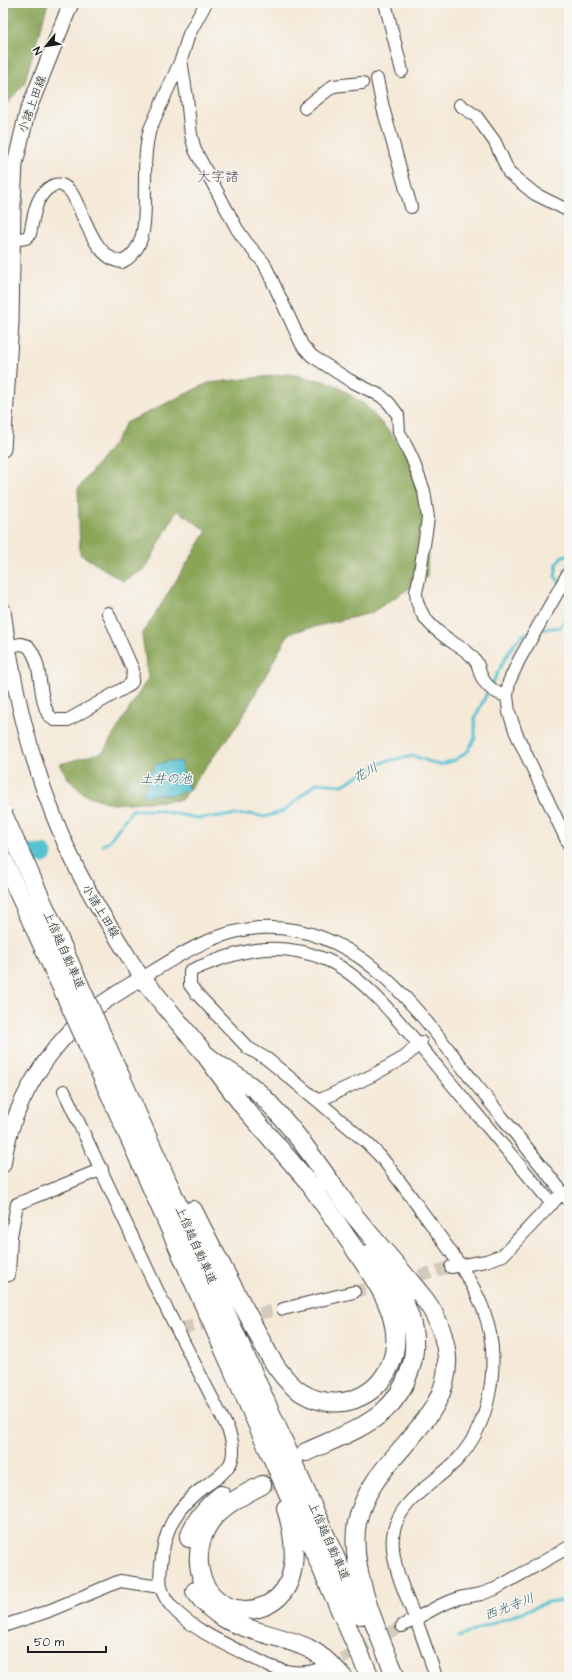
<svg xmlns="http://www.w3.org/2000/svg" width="572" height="1680" font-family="'Architects Daughter','Klee One',sans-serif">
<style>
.forest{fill:#89a557;stroke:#52603a}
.water{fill:#57c2d2;stroke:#3a6f77}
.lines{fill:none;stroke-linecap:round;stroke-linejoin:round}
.stream{stroke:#57c2d2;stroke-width:3}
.river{stroke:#57c2d2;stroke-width:19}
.minor-tunnel{stroke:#d4cabc;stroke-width:12;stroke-dasharray:12 6;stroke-linecap:butt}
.highway-tunnel{stroke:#d4cabc;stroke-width:18;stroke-dasharray:18 9;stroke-linecap:butt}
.minor-casing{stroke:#3d3b38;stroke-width:14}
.major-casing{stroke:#3d3b38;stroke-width:17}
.highway-casing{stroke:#3d3b38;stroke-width:20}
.minor{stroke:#fff;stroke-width:12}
.major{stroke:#fff;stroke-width:15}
.highway{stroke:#fff;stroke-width:18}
.highway-bridge-casing{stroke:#3d3b38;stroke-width:20;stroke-linecap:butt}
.highway-bridge{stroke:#fff;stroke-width:18}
.labels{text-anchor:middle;stroke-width:3;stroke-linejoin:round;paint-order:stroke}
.street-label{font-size:12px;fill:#1c1c1c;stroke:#f6f6f2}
.water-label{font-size:13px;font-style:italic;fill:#345e65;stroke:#f6f6f2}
.quarter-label{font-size:14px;fill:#5b4a5a;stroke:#f6f6f2}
</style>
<rect width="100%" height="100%" fill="#f6f6f2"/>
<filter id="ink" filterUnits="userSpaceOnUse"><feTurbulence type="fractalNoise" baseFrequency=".025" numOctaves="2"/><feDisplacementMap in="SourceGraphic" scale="8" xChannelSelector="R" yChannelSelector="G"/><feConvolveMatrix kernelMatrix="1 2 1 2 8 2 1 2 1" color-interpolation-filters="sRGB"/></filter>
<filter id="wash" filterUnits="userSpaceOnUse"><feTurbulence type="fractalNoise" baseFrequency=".012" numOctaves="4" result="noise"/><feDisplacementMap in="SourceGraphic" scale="16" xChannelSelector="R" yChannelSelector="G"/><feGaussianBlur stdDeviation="0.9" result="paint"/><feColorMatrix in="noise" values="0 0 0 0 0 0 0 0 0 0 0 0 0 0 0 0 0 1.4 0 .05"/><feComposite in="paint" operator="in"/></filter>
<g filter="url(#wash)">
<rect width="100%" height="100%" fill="#f5e9d8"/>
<path class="forest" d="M3,3H48L24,84L3,108Z
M289,374L332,383L364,404L405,449L430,501L427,577L371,613L289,633L239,723L181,800L112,804L84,794L69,780L60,764L103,752L148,678L142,635L207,531L177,510L146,568L123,581L80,554L78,489L114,443L126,423L208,383Z"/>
<path class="water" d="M169,761L182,762V770L189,790L173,795L156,794L145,796L143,790L155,765Z"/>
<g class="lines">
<path class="stream" d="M560,583L555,576L557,564L561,557L569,554
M563,587L569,596
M539,630L560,627L569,616
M491,686C499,671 514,633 532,631
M103,845L109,841L132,810H157L197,818L250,814L265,817L284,811L316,783L343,785L362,773L386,761L414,756L439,765L455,760L468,751L475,738V718L488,691
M458,1637L548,1602L569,1600"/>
<path class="river" d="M6,856L43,854"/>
</g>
</g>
<g filter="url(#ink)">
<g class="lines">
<path class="minor-tunnel" d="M402,1280L451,1267
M354,1292L384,1284
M242,1317L283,1309
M182,1328L218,1321
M326,1667L402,1626"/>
<path class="highway-tunnel" d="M262,1485L311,1463"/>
<defs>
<path id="minor" d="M385,3L402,71
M181,60L187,98L191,135L195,150L237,229L246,242L264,263L302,345L312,356L349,380L381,396L389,403L398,415L399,432L412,458L424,491L428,518L419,579L416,592C416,616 436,631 455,644C462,648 469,652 474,659C478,663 479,668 480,673C485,686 494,693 507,696
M377,79L383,108L411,207
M460,105L476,116L495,142L509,173L535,194L569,211
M305,108L333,86L362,83
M13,240L26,238L30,234C34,216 35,195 52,186C60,182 65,186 71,192C85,214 93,258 122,262C150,248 144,210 145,184C145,165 145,147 150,129L181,60L189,34L206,3
M569,572L519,660L509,682L507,696L509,712L516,733L569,845
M3,647L21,644L28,646C44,665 37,693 48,714L54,720H68L128,686L132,682L133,670L108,613
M142,978C178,956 216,930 260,928C361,923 418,1011 473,1081C505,1121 538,1161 569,1201
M64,1091L159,1294L228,1429C232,1440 236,1453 230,1464C224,1474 214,1480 205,1486C176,1507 164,1529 161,1565C159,1583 160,1593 172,1607C195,1633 237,1649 267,1665C285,1673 303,1675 321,1669
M318,1101L373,1075L405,1057L421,1042
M451,1267L486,1261L503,1255L557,1198
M3,1276L9,1275L11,1236L17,1204L102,1169
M283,1309L354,1292
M3,1626L46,1612L120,1581L160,1587
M402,1626L441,1605L459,1598L481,1594L495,1589L569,1547
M436,1677C430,1658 423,1639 416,1620C406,1596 390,1562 393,1536C397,1500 436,1483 458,1459C475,1440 484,1420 489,1395C504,1321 471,1280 431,1224C414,1201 398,1178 380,1156L367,1143L318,1101L267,1059L248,1048L196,993L190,985V971C238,950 277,939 327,960C367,977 411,1036 439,1069C477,1114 514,1159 552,1204"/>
<path id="major" d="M3,449L11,323L13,204L15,164L27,113L71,3
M3,610C14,700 38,790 78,871C97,908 120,943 142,978C126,988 110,997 96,1008C48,1045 11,1105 3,1165"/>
<path id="highway" d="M142,978L204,1053L243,1106L317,1192
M102,1035L361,1615
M87,1043L370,1677
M204,1053C221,1069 242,1077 258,1092C294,1127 322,1170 350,1210C374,1241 402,1270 426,1301C438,1318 445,1336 447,1357C451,1426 370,1456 357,1523C348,1569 379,1635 396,1677
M193,1210C211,1246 230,1282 249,1317C262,1342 274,1370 295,1388C312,1402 336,1406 355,1399C389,1386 402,1350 392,1317C387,1298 375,1280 364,1263C346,1236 328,1210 309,1183
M306,1452C332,1440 362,1430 384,1411C396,1400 405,1385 410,1370C425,1325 398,1286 371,1253
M262,1485C245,1494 227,1503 214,1517C191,1544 193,1589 227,1606C238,1611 251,1611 262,1607C303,1592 296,1541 286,1508
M189,1538C194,1520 206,1507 221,1495
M195,1591C223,1633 267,1629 308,1648C322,1655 333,1666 343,1677"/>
</defs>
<use href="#minor" class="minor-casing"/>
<use href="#major" class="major-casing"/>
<use href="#highway" class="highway-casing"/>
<use href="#minor" class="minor"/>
<use href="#major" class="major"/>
<use href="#highway" class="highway"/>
<defs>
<path id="highway-bridge" d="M3,814L102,1035
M3,859L87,1043"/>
</defs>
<use href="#highway-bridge" class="highway-bridge-casing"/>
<use href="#highway-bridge" class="highway-bridge"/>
</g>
</g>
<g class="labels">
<g class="street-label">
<text transform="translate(32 104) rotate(-70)" y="4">小諸上田線</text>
<text transform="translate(101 911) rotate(59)" y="4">小諸上田線</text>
<text transform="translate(64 950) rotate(66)" y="4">上信越自動車道</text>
<text transform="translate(196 1245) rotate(66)" y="4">上信越自動車道</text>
<text transform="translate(329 1541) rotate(66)" y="4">上信越自動車道</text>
</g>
<g class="water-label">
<text transform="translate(365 772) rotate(-29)" y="5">花川</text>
<text x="166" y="783">土井の池</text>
<text transform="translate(509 1606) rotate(-21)" y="5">西光寺川</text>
</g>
<g class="quarter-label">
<text x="218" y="181">大字諸</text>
</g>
</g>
<rect width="572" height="1680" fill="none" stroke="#f6f6f2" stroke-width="16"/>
<g transform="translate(46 46) rotate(240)" stroke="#f6f6f2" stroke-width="3" paint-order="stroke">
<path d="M0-3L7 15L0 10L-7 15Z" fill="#1c1c1c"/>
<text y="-6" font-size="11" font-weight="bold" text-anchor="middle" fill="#1c1c1c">N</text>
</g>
<path d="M28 1646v6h78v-6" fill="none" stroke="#1c1c1c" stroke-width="2"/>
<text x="34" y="1646" font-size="12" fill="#1c1c1c" stroke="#f6f6f2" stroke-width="3" paint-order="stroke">50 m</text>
</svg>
